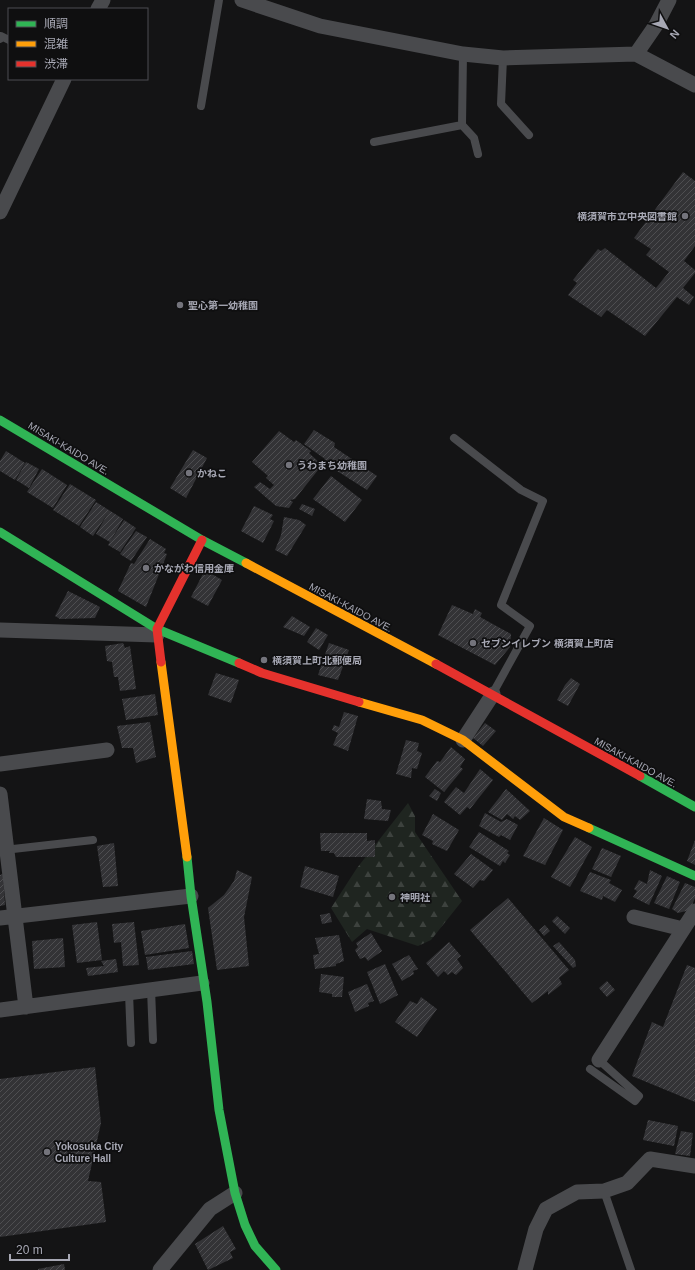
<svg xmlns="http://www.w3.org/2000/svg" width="695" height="1270" font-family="Helvetica,'Noto Sans JP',sans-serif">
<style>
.forest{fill:url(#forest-firs)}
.building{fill:url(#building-hatch)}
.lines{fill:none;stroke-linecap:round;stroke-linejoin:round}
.lane{stroke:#494a4d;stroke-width:8}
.street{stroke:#494a4d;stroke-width:15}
.fast{stroke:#30b455;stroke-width:9}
.slow{stroke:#ff9f0a;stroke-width:9}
.jam{stroke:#e5322d;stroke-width:9}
.poi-dot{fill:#74747c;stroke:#0f0f10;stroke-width:1.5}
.labels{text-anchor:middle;stroke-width:3.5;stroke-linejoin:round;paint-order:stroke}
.poi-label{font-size:10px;font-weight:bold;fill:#a7a8b4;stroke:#0f0f10;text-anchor:start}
.street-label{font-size:10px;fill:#a7a8b4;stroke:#0f0f10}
</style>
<defs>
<pattern id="forest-firs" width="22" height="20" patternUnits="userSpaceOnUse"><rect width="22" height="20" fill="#1f2520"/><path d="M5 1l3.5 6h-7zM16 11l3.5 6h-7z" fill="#3d423e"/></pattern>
<pattern id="building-hatch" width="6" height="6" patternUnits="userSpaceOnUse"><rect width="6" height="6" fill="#333336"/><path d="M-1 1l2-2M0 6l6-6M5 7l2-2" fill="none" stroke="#4e4e51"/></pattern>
</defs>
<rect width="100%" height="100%" fill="#141415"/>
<path class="forest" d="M408,803L415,816V832L462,901L431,940L418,946L367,929L352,942L331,908L357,868Z"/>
<path class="building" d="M683,172L695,181V246L684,261L695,270V273L683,288L694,297L689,305L677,297L645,336L607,310L601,317L568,295L577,283L573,280L598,249L601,251L605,248L656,288L669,272L646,255L651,249L634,238Z
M314,430L335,443L334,447L377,476L367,490L323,462L325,459L304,444Z
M279,431L294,442L296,440L311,451L309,453L322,465L295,499L290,500L293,502L289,508L276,506L254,487L260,482L270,489L274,485L266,478L268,476L252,462Z
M193,450L207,458L186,498L170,488Z
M6,451L25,463L15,480L0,471V461Z
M26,462L39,469L29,488L16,480Z
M42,469L67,485L53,508L27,492Z
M331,476L362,500L345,522L313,499Z
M70,484L96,500L79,526L53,510Z
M96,502L123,519L110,542L96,534L108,513L93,536L80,527Z
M302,504L315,509L312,516L299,509Z
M254,506L273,515L270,519L274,521L263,543L241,531Z
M284,517L299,520L306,525L287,556L275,550L281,535Z
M124,520L136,528L120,552L108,545Z
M136,531L147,537L131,561L120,554Z
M150,539L166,549L164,553L167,554L146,607L118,591L131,563L134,564Z
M205,570L222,580L208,606L191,597Z
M68,591L100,607L95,618L60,619L55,616Z
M452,605L473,614L475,609L482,613L480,617L511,634L510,647L495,665L438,635Z
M292,616L310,627L304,636L283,627Z
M316,628L328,635L319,650L307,642Z
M123,643L125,648L130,646L136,689L120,691L118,677H114L112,662L107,661L105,646Z
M329,643L349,650L338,680L318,675Z
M216,673L239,680L231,703L208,695Z
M571,678L580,684L568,706L557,700L565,685Z
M155,694L158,715L126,720L122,699Z
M344,712L358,716L348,751L333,745L338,733L332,730L334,725L339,727Z
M150,722L156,757L136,763L133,748H122L117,726Z
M485,723L496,731L483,746L473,738Z
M406,740L419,743L417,751L422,753L417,769L412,768L411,778L396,774Z
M451,747L465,759L460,767L463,769L444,792L425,777L437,761L440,762Z
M480,769L493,780L470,809L467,807L460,815L444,802L456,787L464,793Z
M435,789L441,793L437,801L429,796Z
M506,789L530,811L520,820L515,816L513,819L507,814L502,820L488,812Z
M367,799L381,801L382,809L391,810L388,821L364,819Z
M485,813L501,822L507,819L518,825L510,840L501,835L499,837L479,826Z
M433,814L459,830L447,851L432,844L433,841L422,835Z
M544,818L563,830L545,865L523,856Z
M479,832L509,851L507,853L510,855L505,863L503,861L500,866L469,847Z
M320,833H367V841L375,840V857H336L334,853H329L330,851H321Z
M575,837L592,847L570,887L551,877Z
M695,840V865L687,861Z
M114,843L118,886L103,887L97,846Z
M602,848L621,856L611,877L592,869Z
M471,854L493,870L484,881L480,880L473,888L454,874Z
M305,866L339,876L333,897L300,887Z
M237,870L252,877L244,917L249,966L217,970L208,908L224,895L234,881Z
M650,870L662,876L649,905L633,897L637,891L634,889L639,880L647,884Z
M590,872L611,880L609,883L622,890L615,902L603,896L602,900L580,891Z
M3,874L5,905L0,906V875Z
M667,876L680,882L669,909L654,903Z
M685,883L695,887V898L690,910L678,913L672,909Z
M508,898L569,970L559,978L562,984L548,995V991L532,1003L470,930Z
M330,913L332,922L322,924L320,915Z
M557,916L570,928L565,934L552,921Z
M97,922L102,960L77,963L72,925Z
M134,922L139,965L123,966L121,942L114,943L112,924Z
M185,924L189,948L145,955L141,931Z
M545,925L550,931L544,936L539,930Z
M371,933L382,951L368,961L365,957L360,959L355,950L358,947L356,943Z
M339,935L344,961L336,964V966L315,969L313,955L319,954L315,938Z
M63,938L65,967L34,969L32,941Z
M449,942L461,956L457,959L463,968L456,975L452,972L448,975L444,971L438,977L426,963Z
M559,942L575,960L576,966L573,968L553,946Z
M192,951L194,964L148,970L146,957Z
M409,955L418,969L413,971L414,974L402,981L392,964Z
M116,959L118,972L88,976L86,968L104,966L101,961Z
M385,964L398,995L380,1004L367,972Z
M687,965L695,968V1102L632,1076L652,1022L663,1027Z
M321,974L344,977L342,997H332V994L319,992Z
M607,981L615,990L607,997L599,988Z
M367,984L374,1001L368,1003L369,1006L355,1012L348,992Z
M421,997L437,1009L417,1037L395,1022L410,1001L417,1004Z
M95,1067L101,1123L88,1181L101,1182L106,1222L0,1237V1079Z
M648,1120L678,1126L674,1146L643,1140Z
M681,1131L693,1133L690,1156L675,1154Z
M223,1226L236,1249L230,1252L233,1258L208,1270L195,1244Z
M64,1264L65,1270H38V1269Z"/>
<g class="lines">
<path class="lane" d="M0,39L1,36L9,40
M463,54L462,125L474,138L478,154
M503,58L501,104L529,135
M201,106L219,0
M374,142L462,125
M454,438L521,490L543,501L501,605L530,626L493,693
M4,850L93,840
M151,989L153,1040
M129,993L131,1043
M590,1069L635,1101L639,1096L599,1060
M604,1191L631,1270"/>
<path class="street" d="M242,0L320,26L463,54L503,58L636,54L695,85
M98,9L103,0
M636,54L656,25L669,0
M0,212L64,79
M0,630L157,635
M463,740L493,694
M0,764L107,750
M0,794L26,1007
M634,917L683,929
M0,918L191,896
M0,1010L202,983
M599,1060L695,911
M160,1270L210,1209L235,1193
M525,1270L536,1229L546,1209L577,1192L604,1191L627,1183L650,1159L695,1166"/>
<path class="fast" d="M0,420L202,540L246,563
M0,532L157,629L239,663
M640,776L695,807
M589,828L695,876
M187,857L191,896L207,1002L219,1110L235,1193L245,1225L255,1246L276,1270"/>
<path class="slow" d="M246,563L436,664
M161,662L187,857
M359,702L422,720L463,740L564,817L589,828"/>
<path class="jam" d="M161,662L157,629L202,540
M239,663L262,673L359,702
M436,664L640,776"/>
</g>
<g class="poi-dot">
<circle cx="685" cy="216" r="4"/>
<circle cx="180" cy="305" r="4"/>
<circle cx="289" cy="465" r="4"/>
<circle cx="189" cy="473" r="4"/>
<circle cx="146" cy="568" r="4"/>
<circle cx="473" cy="643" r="4"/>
<circle cx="264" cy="660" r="4"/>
<circle cx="392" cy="897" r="4"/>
<circle cx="47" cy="1152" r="4"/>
</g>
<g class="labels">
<g class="poi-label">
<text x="677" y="220" text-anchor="end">横須賀市立中央図書館</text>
<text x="188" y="309">聖心第一幼稚園</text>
<text x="297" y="469">うわまち幼稚園</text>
<text x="197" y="477">かねこ</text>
<text x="154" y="572">かながわ信用金庫</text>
<text x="481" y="647">セブンイレブン 横須賀上町店</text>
<text x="272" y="664">横須賀上町北郵便局</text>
<text x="400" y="901">神明社</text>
<text x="55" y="1150">Yokosuka City<tspan x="55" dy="12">Culture Hall</tspan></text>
</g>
<g class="street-label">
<text transform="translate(69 448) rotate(31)" y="4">MISAKI-KAIDO AVE.</text>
<text transform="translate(351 607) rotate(28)" y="4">MISAKI-KAIDO AVE.</text>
<text transform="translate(636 762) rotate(29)" y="4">MISAKI-KAIDO AVE.</text>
</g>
</g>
<rect x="8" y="8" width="140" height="72" fill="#0f0f10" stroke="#4c4c52"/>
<rect x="16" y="21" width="20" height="6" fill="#30b455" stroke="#4c4c52"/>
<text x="44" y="28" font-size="12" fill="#a7a8b4">順調</text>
<rect x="16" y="41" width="20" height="6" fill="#ff9f0a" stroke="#4c4c52"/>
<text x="44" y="48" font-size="12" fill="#a7a8b4">混雑</text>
<rect x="16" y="61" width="20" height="6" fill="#e5322d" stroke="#4c4c52"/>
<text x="44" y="68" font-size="12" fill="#a7a8b4">渋滞</text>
<g transform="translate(667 28) rotate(130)" stroke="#0f0f10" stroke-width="3" paint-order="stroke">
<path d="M0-3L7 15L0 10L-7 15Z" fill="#a7a8b4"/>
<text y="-6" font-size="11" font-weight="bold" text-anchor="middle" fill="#a7a8b4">N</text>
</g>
<path d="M10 1254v6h59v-6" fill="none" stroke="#a7a8b4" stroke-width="2"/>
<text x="16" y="1254" font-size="12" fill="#a7a8b4" stroke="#0f0f10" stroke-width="3" paint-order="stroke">20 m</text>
</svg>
